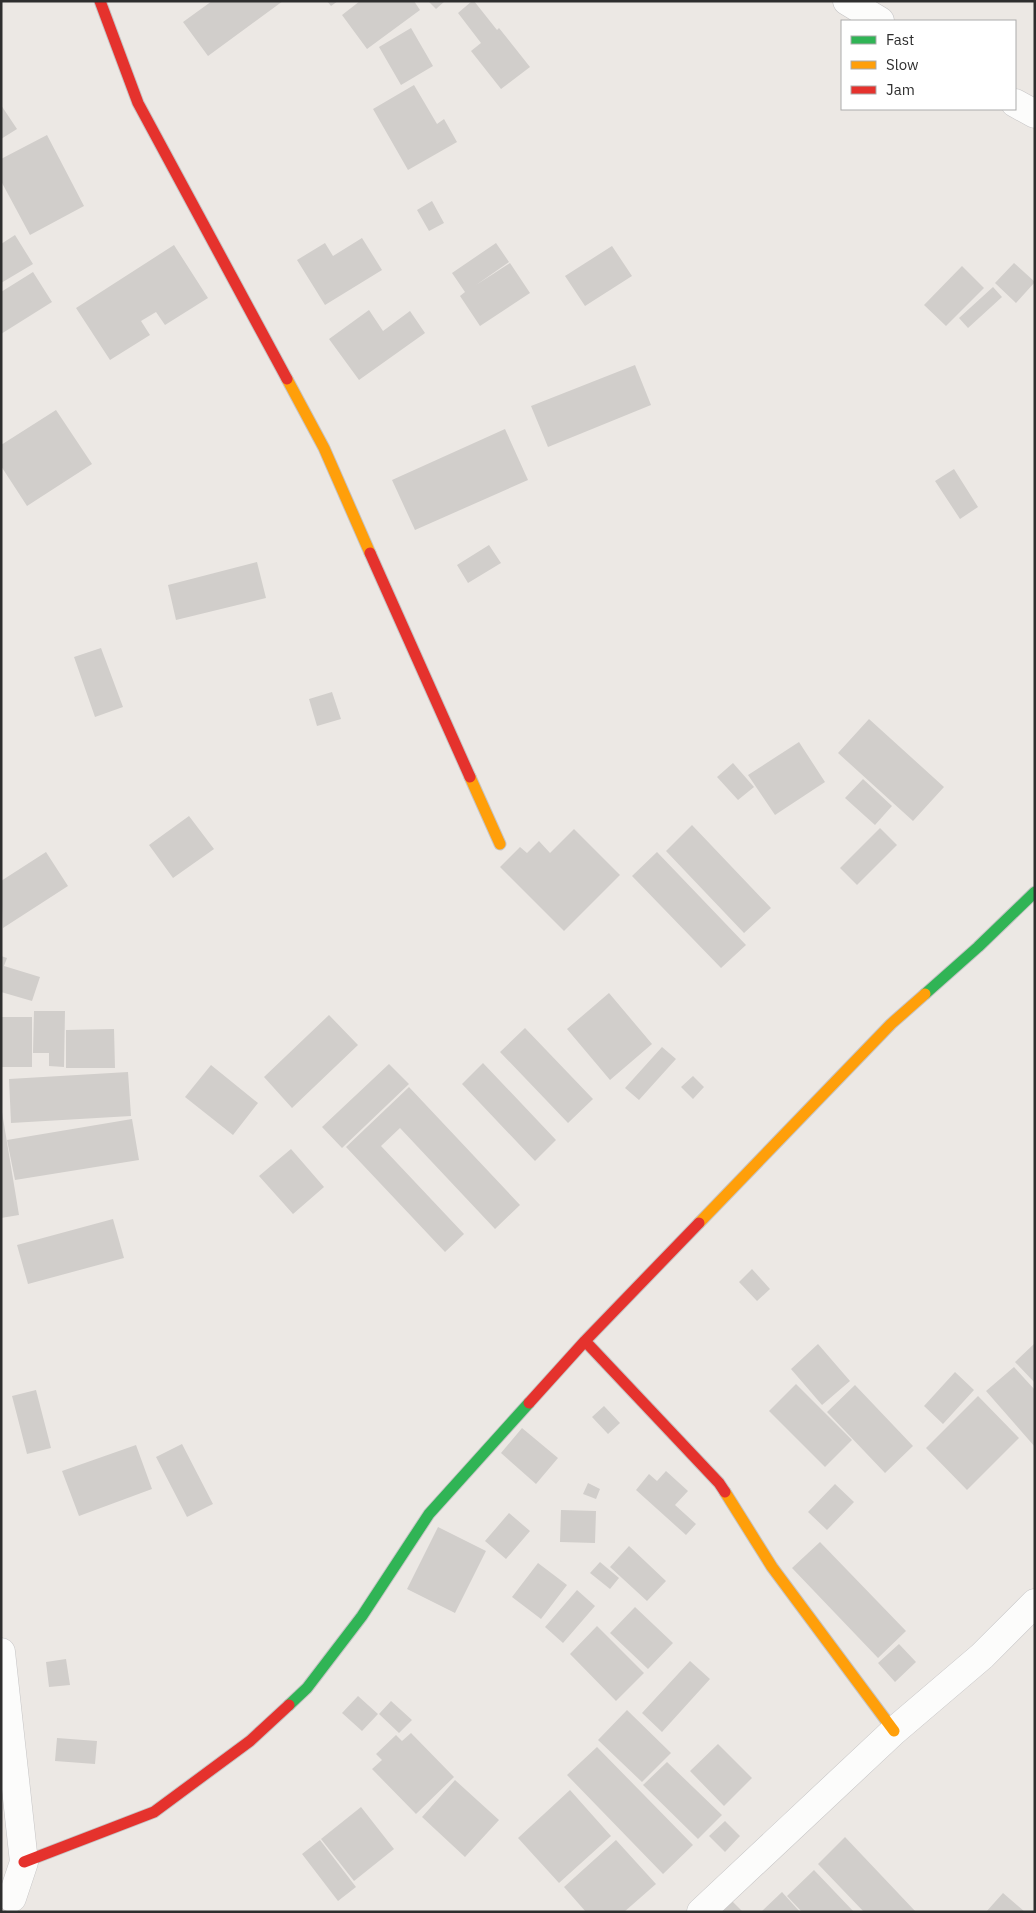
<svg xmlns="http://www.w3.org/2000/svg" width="1036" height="1913" font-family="'IBM Plex Sans',sans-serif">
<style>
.building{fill:#d1cecb}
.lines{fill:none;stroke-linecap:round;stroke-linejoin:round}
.street-casing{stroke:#c5c4c5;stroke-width:29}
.fast-casing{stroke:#c5c4c5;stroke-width:13}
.slow-casing{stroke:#c5c4c5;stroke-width:13}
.jam-casing{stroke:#c5c4c5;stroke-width:13}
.street{stroke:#fcfcfb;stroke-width:28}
.fast{stroke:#30b455;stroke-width:11}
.slow{stroke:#ff9f0a;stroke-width:11}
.jam{stroke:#e5322d;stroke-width:11}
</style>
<rect width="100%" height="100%" fill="#ece8e4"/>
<path class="building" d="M212,1H283L208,56L183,22Z
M327,1H338L331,6Z
M360,1H414L420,10L367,49L342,15Z
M428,1H445L436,9Z
M472,1H474L497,30L499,28L530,67L501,89L471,51L481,43L458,13Z
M411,28L433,66L401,85L379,47Z
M414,85L437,124L444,119L457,142L408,170L373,109Z
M1,105L17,129L1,139Z
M47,135L84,206L30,235L1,181V159Z
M432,201L444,223L429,231L417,210Z
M15,235L33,264L1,283V244Z
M362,238L382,270L325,305L297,260L325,243L333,256Z
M496,243L509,262L476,285L510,263L530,293L480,326L460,296L465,292L452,273Z
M174,245L208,298L165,325L156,312L141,321L150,335L110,360L76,308Z
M612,246L632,276L585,306L565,276Z
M1014,263L1035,282L1016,303L995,283Z
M962,266L984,288L946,326L924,305Z
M33,272L52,302L1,334V292Z
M993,287L1002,297L968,328L959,318Z
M369,310L383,331L410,311L425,333L359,380L329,339Z
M635,365L651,405L548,447L531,406Z
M56,410L92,464L27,506L1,466V445Z
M505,429L528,480L415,530L392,480Z
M954,469L978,507L960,519L935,481Z
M489,545L501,563L468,583L457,565Z
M257,562L266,598L176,620L168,585Z
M101,648L123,707L95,717L74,657Z
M332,692L341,719L317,726L309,699Z
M869,719L944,787L913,821L838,753Z
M799,742L825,782L775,815L748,775Z
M733,763L754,787L738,800L717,777Z
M863,779L892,806L875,825L845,798Z
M189,816L214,849L173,878L149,845Z
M692,825L771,908L744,933L666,851Z
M880,828L897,845L857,885L840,868Z
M574,829L620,875L564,931L500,867L520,847L527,853L539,841L550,853Z
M46,852L68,886L3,928L1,881Z
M657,852L746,945L721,968L632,876Z
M1,956L7,958L4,966L40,977L32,1001L1,992Z
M609,993L652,1044L610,1080L567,1029Z
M34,1011H65L64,1067L49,1066V1053H33Z
M329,1015L358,1045L292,1108L264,1077Z
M1,1017H32V1067H1Z
M525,1028L593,1099L568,1123L500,1052Z
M114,1029L115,1068H66V1030Z
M662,1047L676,1059L639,1100L625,1088Z
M483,1063L556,1140L535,1161L462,1084Z
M389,1064L409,1084L342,1148L322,1127Z
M211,1065L258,1103L233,1135L185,1097Z
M128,1072L131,1116L11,1123L9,1079Z
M693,1076L704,1087L693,1099L681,1087Z
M409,1087L520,1205L495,1229L400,1128L381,1146L464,1234L445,1252L346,1147Z
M1,1106L19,1215L1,1218Z
M132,1119L139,1160L15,1180L7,1140Z
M291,1149L324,1187L293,1214L259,1176Z
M113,1219L124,1258L28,1284L17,1245Z
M752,1269L770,1289L757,1301L739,1282Z
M1035,1343V1383L1015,1362Z
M818,1344L850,1381L822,1405L791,1369Z
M1014,1367L1035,1390V1447L986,1391Z
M955,1372L974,1390L943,1424L924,1406Z
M796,1384L852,1440L825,1467L769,1411Z
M855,1385L913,1446L885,1473L827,1412Z
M36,1390L51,1448L27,1454L12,1396Z
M978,1396L1019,1438L967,1490L926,1448Z
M604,1406L620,1423L608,1434L592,1417Z
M522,1428L558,1458L536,1484L501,1453Z
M182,1444L213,1504L187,1517L156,1457Z
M136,1445L152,1489L79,1516L62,1471Z
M666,1471L688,1491L675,1505L696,1524L686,1535L636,1490L649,1474L657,1481Z
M588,1483L600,1489L596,1499L583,1494Z
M835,1484L854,1502L827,1530L808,1512Z
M561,1510L596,1511L595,1543L560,1542Z
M509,1513L530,1531L506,1559L485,1541Z
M438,1527L486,1551L455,1613L407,1589Z
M820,1542L906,1631L878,1658L792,1568Z
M629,1546L666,1581L647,1601L610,1567Z
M600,1562L619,1578L610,1589L590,1573Z
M538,1563L567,1585L541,1619L512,1597Z
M577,1590L595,1606L563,1643L545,1627Z
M635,1607L673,1643L648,1669L610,1633Z
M597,1626L644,1673L616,1701L570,1654Z
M899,1644L916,1662L895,1682L878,1663Z
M66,1659L70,1685L49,1687L46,1662Z
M690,1661L710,1679L662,1732L642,1713Z
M358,1696L378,1714L362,1731L342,1713Z
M391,1701L412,1720L399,1733L379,1714Z
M627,1710L671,1753L642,1782L598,1740Z
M411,1733L454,1777L416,1814L372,1769L382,1760L376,1754L396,1735L402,1741Z
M57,1738L97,1741L95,1764L55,1761Z
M718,1744L752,1778L724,1806L690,1771Z
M597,1747L693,1845L663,1874L567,1775Z
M667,1762L722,1815L698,1839L643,1785Z
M455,1780L499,1820L465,1857L422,1817Z
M570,1790L611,1836L559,1883L518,1838Z
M361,1807L394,1849L354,1881L321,1839Z
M725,1821L740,1836L725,1852L709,1836Z
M845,1837L916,1912H864L818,1864Z
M320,1840L356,1887L338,1901L302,1854Z
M616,1840L656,1884L624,1912H586L564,1887Z
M814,1870L854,1912H802L787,1896Z
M782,1892L800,1912H761Z
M1003,1893L1025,1912H986Z
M732,1901L743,1912H721Z"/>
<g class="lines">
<defs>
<path id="street" d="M847,1L880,21
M1015,103L1035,114
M1,1652L24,1862L12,1898
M701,1912L894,1731L982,1656L1035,1603"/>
<path id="fast" d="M925,994L978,947L1035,892
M289,1705L307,1688L362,1616L429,1514L529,1403"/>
<path id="slow" d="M287,379L324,448L370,553
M470,777L500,844
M699,1223L891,1024L925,994
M725,1492L772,1567L894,1731"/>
<path id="jam" d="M100,1L138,103L287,379
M370,553L470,777
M585,1341L719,1483L725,1492
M529,1403L585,1341L699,1223
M24,1862L154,1812L250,1741L289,1705"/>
</defs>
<use href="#street" class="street-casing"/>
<use href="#fast" class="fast-casing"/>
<use href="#slow" class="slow-casing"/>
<use href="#jam" class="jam-casing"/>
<use href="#street" class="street"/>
<use href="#fast" class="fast"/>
<use href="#slow" class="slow"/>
<use href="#jam" class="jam"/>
</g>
<rect width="1036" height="1913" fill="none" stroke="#2e2e2e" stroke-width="5"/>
<rect x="841" y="20" width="175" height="90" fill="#ffffff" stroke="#ababab"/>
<rect x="851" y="36" width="25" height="8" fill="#30b455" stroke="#ababab"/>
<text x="886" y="45" font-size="15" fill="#2e2e2e">Fast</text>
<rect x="851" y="61" width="25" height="8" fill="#ff9f0a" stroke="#ababab"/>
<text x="886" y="70" font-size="15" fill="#2e2e2e">Slow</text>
<rect x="851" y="86" width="25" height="8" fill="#e5322d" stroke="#ababab"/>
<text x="886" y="95" font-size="15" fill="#2e2e2e">Jam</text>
</svg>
